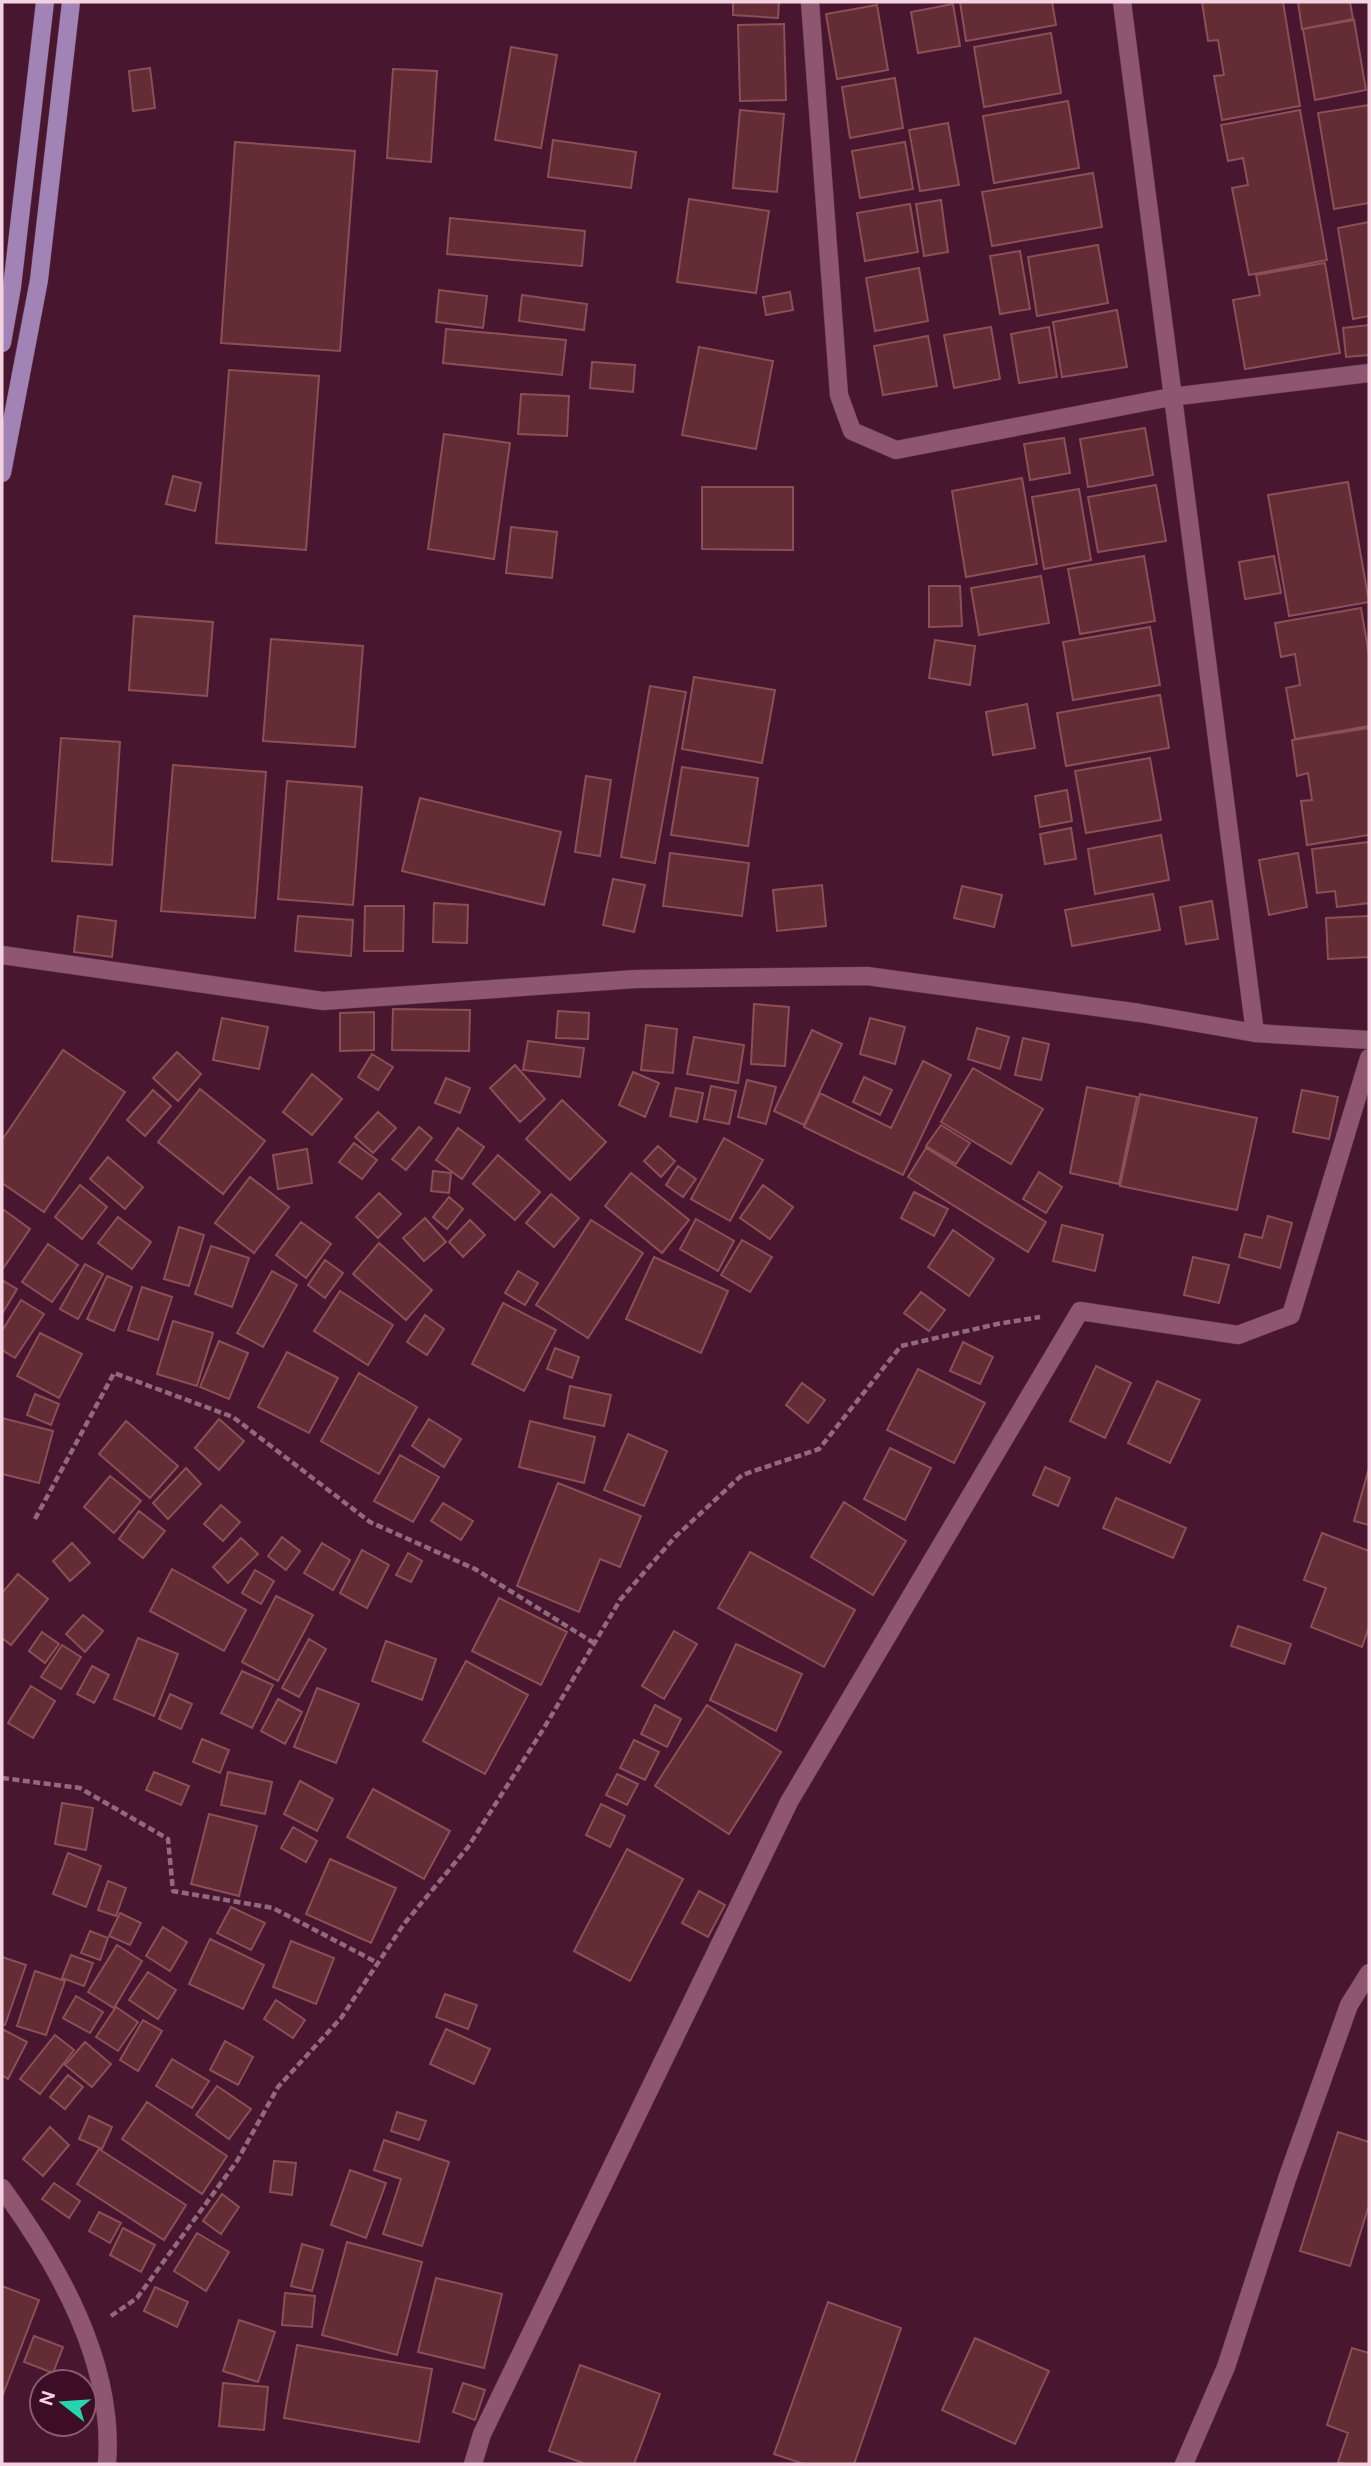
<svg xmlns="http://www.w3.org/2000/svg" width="1371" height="2466" font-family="'DM Sans',sans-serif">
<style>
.building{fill:#642c34;stroke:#8b4f56;stroke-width:2}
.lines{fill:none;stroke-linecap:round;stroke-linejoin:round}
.minor-casing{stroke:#60374b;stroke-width:19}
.primary-casing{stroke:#60374b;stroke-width:19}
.path{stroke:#93697c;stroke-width:4.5;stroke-dasharray:7 3.5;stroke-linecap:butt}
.minor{stroke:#8e566f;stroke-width:18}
.primary{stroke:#a183b6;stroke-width:18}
</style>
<rect width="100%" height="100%" fill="#48172f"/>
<path class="building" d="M733,2H779L778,18L733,15Z
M960,2H1052L1056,25L966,41Z
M1202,2H1283L1300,106L1222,120L1214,76L1224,75L1218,40L1208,41Z
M1298,2H1350L1353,19L1302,29Z
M953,4L960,46L918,53L911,12Z
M877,5L888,70L837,79L826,14Z
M1354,20L1366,90L1315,100L1303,29Z
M784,24L786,100L740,101L738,25Z
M1051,33L1061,93L984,107L974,47Z
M511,47L557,55L541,148L495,140Z
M150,68L155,108L133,111L129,71Z
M393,69L437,71L431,162L387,158Z
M895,78L903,128L850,138L842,87Z
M1068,101L1079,168L994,183L983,116Z
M1369,105V203L1334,209L1318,113Z
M740,110L784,114L777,192L733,188Z
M1300,110L1327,260L1249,275L1232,188L1248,185L1243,158L1228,161L1221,125Z
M948,123L959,185L920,191L909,130Z
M553,140L636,152L631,188L548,177Z
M235,142L355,151L340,351L221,343Z
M905,142L913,189L860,198L852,151Z
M1093,173L1102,227L992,246L982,192Z
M689,199L769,211L756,293L677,282Z
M941,200L948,252L924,256L916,204Z
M910,204L918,252L865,261L857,213Z
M450,218L585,231L582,266L447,254Z
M1369,222V316L1353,319L1338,228Z
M1098,245L1108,303L1037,316L1028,257Z
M1020,251L1030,309L1000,314L990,256Z
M1325,263L1340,353L1245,369L1233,300L1260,295L1256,275Z
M919,268L928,321L875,331L866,278Z
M439,290L487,296L483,328L436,322Z
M790,292L793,310L766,315L763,297Z
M522,295L587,304L584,330L519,321Z
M1117,310L1127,367L1062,377L1053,322Z
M1369,325V355L1346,357L1343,328Z
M991,327L1000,379L954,388L944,335Z
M1049,327L1057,377L1019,383L1011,334Z
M446,329L566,340L562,375L443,363Z
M928,336L937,386L883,395L874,346Z
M699,347L773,361L756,449L682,435Z
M592,362L635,365L633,392L590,388Z
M229,370L319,376L306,550L216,543Z
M521,394L569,396L567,436L518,434Z
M1145,428L1153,475L1088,487L1080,439Z
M444,434L510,443L494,559L428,549Z
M1064,438L1070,473L1030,480L1024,444Z
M173,476L201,483L195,511L166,504Z
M1022,478L1037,564L966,577L952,491Z
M1348,482L1369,602L1289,616L1268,495Z
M1156,485L1166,541L1098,552L1088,497Z
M702,487H793V550L702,549Z
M1079,489L1091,560L1044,569L1032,497Z
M511,527L557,532L552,578L506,573Z
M1144,556L1155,621L1080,634L1068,569Z
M1274,556L1281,593L1245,599L1239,562Z
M1041,576L1049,623L979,635L971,588Z
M929,586H960L962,626L929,627Z
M1361,608L1369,655V726L1295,739L1286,688L1300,685L1295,654L1281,657L1275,623Z
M134,616L213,622L207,696L129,690Z
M1150,627L1160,685L1073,700L1063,642Z
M271,639L363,646L355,747L263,741Z
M935,640L975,646L970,685L929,678Z
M694,677L775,690L762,763L682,749Z
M650,686L686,692L655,863L621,857Z
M1160,695L1169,748L1066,766L1057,713Z
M1027,704L1035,748L993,755L986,712Z
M1369,728V835L1307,845L1301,801L1312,800L1308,773L1297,776L1292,740Z
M61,738L120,742L112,865L52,861Z
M1150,758L1161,820L1086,833L1075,771Z
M173,765L266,772L255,918L161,911Z
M682,767L758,778L748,846L671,835Z
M586,776L611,780L600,856L575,852Z
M287,781L362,787L353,905L278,899Z
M1067,790L1072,821L1040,827L1035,796Z
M420,798L561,832L544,905L402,871Z
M1071,828L1076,859L1045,864L1040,834Z
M1161,835L1169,880L1095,894L1088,849Z
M1369,842V903L1337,907L1335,891L1317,893L1312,849Z
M670,853L749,863L742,916L663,906Z
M1298,853L1307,907L1269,915L1259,860Z
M613,879L645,885L634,932L603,925Z
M822,885L826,926L777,931L773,890Z
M962,886L1002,895L994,927L954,918Z
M1153,894L1160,930L1072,946L1065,910Z
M1212,901L1218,939L1186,944L1180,907Z
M434,903L468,905L467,943L433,942Z
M365,906H404L403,951H364Z
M78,916L116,921L112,957L74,952Z
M298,916L353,920L351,956L295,951Z
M1369,916V957L1328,959L1326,918Z
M754,1004L789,1007L785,1066L751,1064Z
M393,1009L470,1010L469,1051L392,1050Z
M558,1011L589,1013L588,1039L556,1038Z
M374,1012V1050L340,1051V1013Z
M222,1018L268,1027L259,1069L213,1060Z
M870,1018L905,1027L895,1064L860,1054Z
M646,1025L677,1029L673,1073L641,1070Z
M977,1028L1009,1037L1000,1069L968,1059Z
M812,1030L842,1044L804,1125L774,1111Z
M694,1037L744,1045L738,1083L687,1074Z
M1023,1038L1049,1044L1041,1080L1015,1075Z
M528,1041L584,1048L580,1077L523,1070Z
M63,1050L125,1092L44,1212L2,1183V1140Z
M177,1052L201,1074L178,1101L153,1078Z
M372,1054L393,1067L378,1090L358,1077Z
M923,1061L951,1075L903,1175L804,1127L820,1093L891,1128Z
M515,1065L545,1099L520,1122L490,1088Z
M973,1068L1043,1109L1011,1164L941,1122Z
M633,1072L659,1083L645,1117L619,1105Z
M312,1074L342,1099L312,1135L283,1112Z
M864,1077L892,1090L880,1115L853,1102Z
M446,1078L470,1088L460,1113L435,1103Z
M747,1080L776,1087L766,1124L738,1117Z
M711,1086L736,1091L729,1124L704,1119Z
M1087,1087L1137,1097L1119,1184L1070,1173Z
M676,1088L703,1093L697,1122L670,1116Z
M200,1089L265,1141L223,1194L158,1142Z
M153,1090L171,1106L145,1136L127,1120Z
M1302,1090L1338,1097L1329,1139L1293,1132Z
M1140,1094L1257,1118L1237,1210L1120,1186Z
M562,1100L606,1142L570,1180L526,1139Z
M378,1112L396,1128L373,1153L355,1137Z
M941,1125L970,1143L956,1164L926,1146Z
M419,1127L432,1138L406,1170L392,1159Z
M458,1128L484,1147L462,1179L436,1160Z
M724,1138L763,1160L730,1221L691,1199Z
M354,1143L377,1160L362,1179L339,1162Z
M658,1146L675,1161L661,1177L644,1161Z
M926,1148L1046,1222L1028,1252L908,1177Z
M307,1149L312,1183L278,1189L273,1155Z
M498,1155L540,1192L515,1220L473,1184Z
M108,1157L143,1187L125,1209L90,1179Z
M678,1166L696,1179L683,1197L666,1185Z
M433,1171L451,1173L449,1193L431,1191Z
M1039,1172L1062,1187L1046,1213L1023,1199Z
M631,1173L689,1220L662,1253L605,1206Z
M250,1177L289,1207L254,1253L215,1223Z
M80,1185L107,1207L82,1239L55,1217Z
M763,1185L793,1207L770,1239L740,1218Z
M914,1192L948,1209L934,1236L901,1218Z
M379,1193L401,1214L378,1238L356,1217Z
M551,1194L579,1218L554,1247L526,1223Z
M449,1197L463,1209L447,1229L433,1217Z
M4,1210L30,1229L2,1270V1213Z
M1268,1216L1292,1223L1280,1268L1239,1257L1245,1234L1262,1238Z
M118,1217L151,1242L132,1269L98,1243Z
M425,1218L446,1242L424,1261L403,1238Z
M696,1219L734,1241L718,1271L680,1249Z
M470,1220L485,1235L463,1257L449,1242Z
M591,1220L643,1253L588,1338L536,1305Z
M301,1222L331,1244L306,1278L276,1255Z
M1062,1225L1103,1235L1095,1271L1053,1261Z
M179,1227L204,1235L189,1286L164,1279Z
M953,1230L994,1259L969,1296L928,1267Z
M742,1240L772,1257L750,1292L721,1275Z
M379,1243L432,1290L406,1320L353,1274Z
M48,1244L78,1265L52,1302L22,1282Z
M211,1246L249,1258L232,1307L195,1294Z
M654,1257L728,1291L701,1353L626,1319Z
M1193,1257L1229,1265L1219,1303L1184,1295Z
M325,1260L343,1273L325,1298L308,1285Z
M85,1264L103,1274L78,1319L60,1309Z
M272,1271L297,1285L263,1347L237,1333Z
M518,1271L538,1283L525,1305L505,1293Z
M107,1276L132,1287L114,1331L87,1319Z
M2,1280L17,1289L2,1314Z
M142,1287L172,1297L158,1340L128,1330Z
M340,1291L393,1325L368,1365L314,1331Z
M921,1292L945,1310L929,1331L904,1313Z
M21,1300L44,1314L15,1358L2,1350V1331Z
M503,1303L556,1330L524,1391L472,1364Z
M425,1315L444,1329L427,1355L407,1342Z
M173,1321L213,1333L197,1386L157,1374Z
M40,1333L82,1354L59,1398L17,1376Z
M219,1341L248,1353L229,1399L200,1387Z
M963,1342L993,1357L980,1384L950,1371Z
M555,1348L579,1357L572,1378L547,1369Z
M287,1352L338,1378L309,1433L258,1407Z
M1096,1366L1131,1383L1105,1438L1070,1421Z
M918,1369L985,1403L954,1463L887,1430Z
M359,1373L417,1407L379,1474L321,1441Z
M1157,1381L1200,1400L1170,1463L1128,1443Z
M802,1383L825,1400L808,1423L786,1405Z
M570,1386L611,1395L604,1426L564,1418Z
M35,1394L59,1404L51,1425L27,1415Z
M2,1418L53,1431L39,1483L2,1474Z
M219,1419L244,1441L219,1470L195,1448Z
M429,1419L461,1439L444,1467L412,1446Z
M126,1421L178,1466L150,1498L99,1454Z
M530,1421L595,1437L584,1483L519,1467Z
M628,1434L667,1451L644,1506L604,1490Z
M890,1448L931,1468L905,1520L864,1499Z
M400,1455L439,1477L413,1522L374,1501Z
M1045,1467L1070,1478L1058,1506L1033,1495Z
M186,1468L201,1484L168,1519L153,1503Z
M1369,1468V1525L1354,1521Z
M110,1476L141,1501L114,1533L84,1507Z
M558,1483L641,1516L620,1567L600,1559L579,1612L517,1586Z
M1116,1498L1186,1528L1173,1558L1103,1528Z
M844,1502L906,1541L873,1595L811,1557Z
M443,1503L473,1521L461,1540L431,1521Z
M221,1505L240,1522L223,1541L204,1524Z
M139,1511L165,1531L143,1558L119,1539Z
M1322,1533L1369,1551V1627L1362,1647L1311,1627L1326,1588L1304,1580Z
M282,1537L300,1551L286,1570L268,1556Z
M241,1538L258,1554L228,1583L213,1567Z
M72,1543L90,1563L70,1581L53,1561Z
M322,1543L350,1560L333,1590L304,1573Z
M362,1550L389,1565L367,1608L340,1593Z
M750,1552L855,1610L824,1667L718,1608Z
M408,1553L422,1561L411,1582L396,1575Z
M172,1569L246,1610L224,1651L150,1611Z
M255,1570L274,1581L261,1604L242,1593Z
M18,1574L48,1599L11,1645L2,1638V1593Z
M276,1596L313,1615L278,1681L242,1662Z
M499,1598L567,1632L541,1685L472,1651Z
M83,1615L103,1631L85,1652L66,1634Z
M1238,1626L1291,1644L1284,1664L1231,1646Z
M674,1631L697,1644L664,1699L642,1686Z
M42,1632L59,1644L45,1663L29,1651Z
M138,1638L178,1654L154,1716L114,1699Z
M309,1639L326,1649L299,1697L282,1688Z
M386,1641L436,1659L422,1700L372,1681Z
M736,1644L802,1674L776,1731L710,1700Z
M62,1645L81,1657L61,1689L41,1677Z
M466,1661L528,1695L485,1774L423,1741Z
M92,1666L109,1675L94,1703L77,1694Z
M242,1671L273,1685L252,1728L221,1713Z
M31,1686L55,1701L33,1738L8,1723Z
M317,1688L359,1704L336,1763L294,1747Z
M170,1694L192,1704L181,1729L159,1719Z
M278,1699L302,1712L285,1744L261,1731Z
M655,1705L681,1719L667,1747L641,1734Z
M707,1705L781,1752L729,1834L655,1786Z
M202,1739L229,1750L220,1773L193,1762Z
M634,1740L659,1752L645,1780L620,1768Z
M154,1772L189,1786L181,1805L146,1790Z
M228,1772L272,1782L265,1814L221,1805Z
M617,1774L638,1784L627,1805L606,1795Z
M300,1781L333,1799L317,1831L284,1814Z
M373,1789L450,1831L424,1879L347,1837Z
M62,1803L93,1808L86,1850L55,1844Z
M601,1804L625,1816L610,1847L586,1835Z
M209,1814L257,1826L239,1896L191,1884Z
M293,1827L317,1841L306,1862L281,1848Z
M627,1849L683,1879L630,1981L574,1951Z
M68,1853L101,1866L86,1907L53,1894Z
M330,1859L396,1888L371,1943L306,1914Z
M108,1881L126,1888L116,1916L98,1910Z
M699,1891L725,1905L708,1937L682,1923Z
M231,1907L265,1923L251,1950L217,1933Z
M120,1913L141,1923L130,1945L109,1936Z
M163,1927L187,1942L170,1971L146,1956Z
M90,1931L108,1938L100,1960L81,1953Z
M210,1939L264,1965L243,2009L189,1984Z
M291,1941L334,1958L316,2004L273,1987Z
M117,1945L142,1961L114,2008L88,1992Z
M71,1955L93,1963L84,1986L62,1978Z
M2,1957L26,1965L5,2025L2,2024Z
M35,1971L65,1981L46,2035L17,2026Z
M148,1972L176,1990L158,2019L129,2000Z
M445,1994L477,2005L468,2029L436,2017Z
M76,1996L103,2012L90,2033L63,2018Z
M276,2000L305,2020L293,2038L264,2019Z
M116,2007L138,2022L118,2051L96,2037Z
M143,2020L162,2031L138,2071L120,2060Z
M2,2029L27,2042L8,2079L2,2075Z
M446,2029L490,2049L474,2084L430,2064Z
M55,2035L74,2050L40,2094L20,2079Z
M225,2041L253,2057L238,2085L210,2070Z
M85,2042L111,2064L92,2087L65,2065Z
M172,2059L209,2081L192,2108L156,2086Z
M68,2075L83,2087L65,2109L50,2097Z
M217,2086L251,2109L229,2139L196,2115Z
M147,2102L227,2156L202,2194L122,2139Z
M397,2112L426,2121L419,2140L391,2131Z
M89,2116L112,2127L102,2149L79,2139Z
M50,2127L69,2145L43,2176L23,2159Z
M1338,2132L1369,2142V2205L1350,2266L1300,2251Z
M384,2140L449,2162L422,2246L383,2234L401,2179L374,2170Z
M99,2149L186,2205L164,2240L77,2184Z
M274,2161L296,2163L292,2195L270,2192Z
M350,2170L386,2183L366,2238L331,2225Z
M54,2183L80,2201L69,2218L42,2199Z
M222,2194L239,2207L221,2234L203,2221Z
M99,2212L121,2223L110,2243L89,2231Z
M123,2228L155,2245L141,2272L110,2255Z
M197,2233L229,2252L206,2291L174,2271Z
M347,2242L422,2262L397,2355L322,2335Z
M302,2244L323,2250L312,2291L291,2286Z
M436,2278L502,2294L484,2368L418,2352Z
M2,2286L39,2300L2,2397Z
M155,2287L188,2302L177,2327L144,2311Z
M285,2293L315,2296L312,2327L282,2325Z
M828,2302L901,2328L854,2464H804L774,2454Z
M239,2320L275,2332L258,2382L223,2371Z
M34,2336L63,2347L53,2373L24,2362Z
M975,2338L1049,2371L1015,2444L942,2410Z
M297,2345L432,2369L419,2442L284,2418Z
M1352,2348L1369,2353V2464H1346L1338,2462L1348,2433L1327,2425Z
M580,2365L660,2394L634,2464H586L549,2451Z
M223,2383L268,2387L264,2430L219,2426Z
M463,2383L485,2390L475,2420L453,2412Z"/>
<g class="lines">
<defs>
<path id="minor" d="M810,2L839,395L852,431L896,450L1171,397L1369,373
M1122,2L1255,1033
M2,955L323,1001L636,979L867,976L1140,1013L1255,1033L1369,1040
M2,2188C59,2266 115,2364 107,2464
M473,2464L482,2434L789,1802L1080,1311L1238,1335L1291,1315L1369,1058
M1184,2464L1226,2367L1288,2176L1349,2005L1369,1973"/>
<path id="primary" d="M2,343L12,287L45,2
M2,473L39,280L71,2"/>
</defs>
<use href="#minor" class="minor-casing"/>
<use href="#primary" class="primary-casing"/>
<path class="path" d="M35,1519L114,1373L233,1417L370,1522L475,1569L594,1643
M2,1778L80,1788L168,1839L173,1891L273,1908L378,1963
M111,2316L137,2298L237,2161L278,2087L341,2018L404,1924L468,1847L544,1728L620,1600L675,1537L742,1475L819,1449L901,1346L997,1324L1040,1317"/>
<use href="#minor" class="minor"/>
<use href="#primary" class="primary"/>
</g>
<rect width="1371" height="2466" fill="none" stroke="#f4d3e0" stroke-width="7"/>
<g transform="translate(63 2403) rotate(287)"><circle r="33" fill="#3d0c25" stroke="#865c70" stroke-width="2"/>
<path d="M0-5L12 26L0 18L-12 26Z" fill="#26d5ae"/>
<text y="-10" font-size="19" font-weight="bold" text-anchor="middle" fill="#f4d3e0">N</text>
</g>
</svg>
